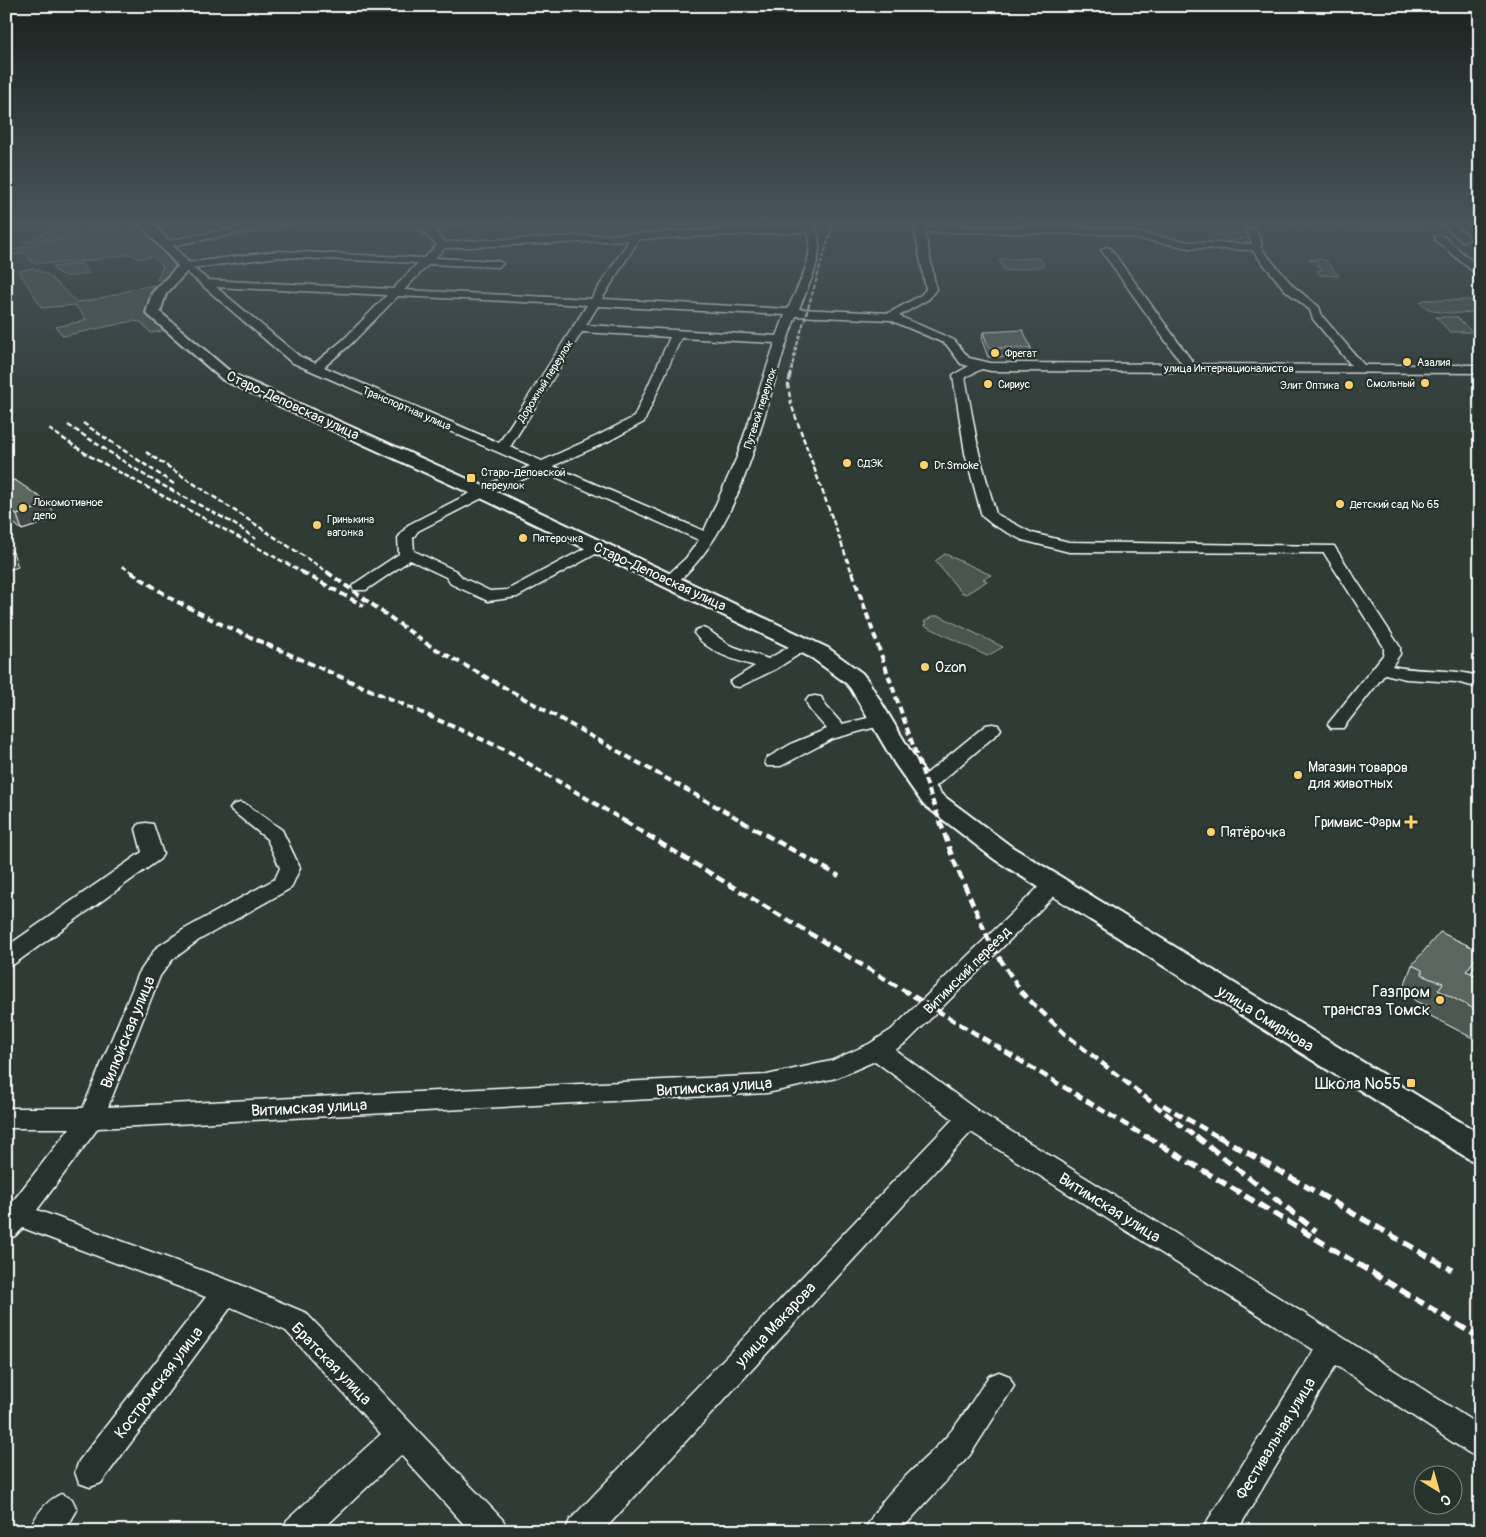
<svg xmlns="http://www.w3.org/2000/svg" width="1486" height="1537" font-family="Pangolin,sans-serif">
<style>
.green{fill:#4a544f;stroke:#a4aaa7}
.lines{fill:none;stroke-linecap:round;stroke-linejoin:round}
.minor-casing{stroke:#fff;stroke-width:3}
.major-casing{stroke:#fff;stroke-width:4}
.minor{fill:#26332d;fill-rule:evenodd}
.major{fill:#26332d;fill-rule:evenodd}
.rail-far4{stroke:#fff;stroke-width:2;stroke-dasharray:4.5 2;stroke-linecap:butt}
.rail-far3{stroke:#fff;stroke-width:2.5;stroke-dasharray:5.5 2.5;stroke-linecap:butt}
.rail-far2{stroke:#fff;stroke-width:4;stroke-dasharray:7 4;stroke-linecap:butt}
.rail-far1{stroke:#fff;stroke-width:4.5;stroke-dasharray:9 4.5;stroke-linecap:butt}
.rail{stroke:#fff;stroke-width:5.5;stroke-dasharray:11 5.5;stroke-linecap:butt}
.wall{fill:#4e5853;stroke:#fff}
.shaded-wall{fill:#404744;stroke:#fff}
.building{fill:#5b6661;stroke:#fff}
.poi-dot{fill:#ffd166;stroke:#26332d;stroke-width:2}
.labels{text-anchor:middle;stroke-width:4.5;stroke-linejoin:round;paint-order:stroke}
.far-poi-label{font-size:11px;fill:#fff;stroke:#26332d;text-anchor:start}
.far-street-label{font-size:11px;fill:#fff;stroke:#26332d}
.street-label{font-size:14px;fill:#fff;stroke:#26332d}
.poi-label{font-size:14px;fill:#fff;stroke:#26332d;text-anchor:start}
.near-poi-label{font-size:16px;fill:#fff;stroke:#26332d;text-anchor:end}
.near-street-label{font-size:16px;fill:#fff;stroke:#26332d}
</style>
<rect width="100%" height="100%" fill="#2f3b35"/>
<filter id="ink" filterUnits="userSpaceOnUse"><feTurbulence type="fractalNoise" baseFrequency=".02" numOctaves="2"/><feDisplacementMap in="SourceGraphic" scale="10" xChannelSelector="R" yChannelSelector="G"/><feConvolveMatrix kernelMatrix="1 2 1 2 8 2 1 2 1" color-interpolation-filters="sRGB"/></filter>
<g filter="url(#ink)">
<path class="green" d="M70,221H89L86,222L93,225L112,222L113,225L119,224V221L137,224L177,268L166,279L157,280L163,267L153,256L138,259L132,254L72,263H33L24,253L12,255L9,251L44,242L79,238L78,235L24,243Z
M299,221L318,223L199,242L197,239Z
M1275,221L1321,224L1320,221H1330L1332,224H1387L1394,230C1354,230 1316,227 1276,227Z
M1440,221L1450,228L1397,229V222Z
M1224,232L1247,233L1251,234L1250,238L1226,242L1217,235Z
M1040,258L1044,266C1030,267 1017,270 1004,271L999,259Z
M1316,259L1325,260L1339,276L1320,275L1317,271L1322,270L1314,261L1309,260Z
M82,264L89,273C73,276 63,280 52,267Z
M33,268L47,274L77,302C105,301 137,284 163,285L149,305L167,330L151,333L141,322L133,321L63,336L56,327L87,320L75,305L42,308L19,271Z
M1424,300H1480V312C1460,312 1434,318 1420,302Z
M1436,317H1457L1472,332H1450Z
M945,554L991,575L983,579L987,581L966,594L961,592L935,561Z
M933,616H940L1003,647L987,656L924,625L927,624L924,622Z"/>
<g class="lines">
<defs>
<path id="minor" d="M274,221H297L166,247L161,244L166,241Z
M411,221H423L428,226L453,221H477L434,230L445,242L805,226L800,221H811C831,246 809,283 799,309L889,313L921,295L926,289L913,221H923L924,226L1112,228L1190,242L1252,244L1247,230L1255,228L1262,244L1260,247L1293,286L1319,307L1322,316L1364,365H1480V373L991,371L982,369L965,377L979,453L996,514L1032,533L1069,542L1334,546L1400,647V654L1392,666C1421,673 1451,667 1480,677V688L1456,682L1406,679L1385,674L1343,728H1331L1328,724L1384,654V647L1324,553L1069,552L1022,540L993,525L982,516L965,453L953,375L969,366L961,364L946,344L890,320L796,316C762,403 750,521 675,584L669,586L661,581L686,558L699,540L542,471L488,495L418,531L413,538L414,551L456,571L463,578L490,591L507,590L593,544H603L606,547L603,550L517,597L488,601L451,584L446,577L410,560L366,590H354L352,587L354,584L399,554L398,538L408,525L478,489L530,466L291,362L180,266L185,263L278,251L424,258L437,245ZM808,232C816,256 797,287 788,309L602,299L639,239ZM925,232L1112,234L1190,248L1252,250L1285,290L1310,310L1313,319L1351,365L1194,364L1110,248L1106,247L1101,250L1182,364L991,363L969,358L954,340L899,316L929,299L936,289ZM629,240L591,299L404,290L429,264L498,267L503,264L498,261L435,258L445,248ZM278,257L418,263L393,289L208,280L193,268ZM216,287L387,295L343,340L315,363L299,356ZM398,296L587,305L499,443L324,367L351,344ZM598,306L785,315L777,336L586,325ZM582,332L670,337L634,417L597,436L542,461L510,447ZM681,338L775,343L737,457L704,531L553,466L607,442L644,422Z
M1439,221H1450L1471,239L1462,241Z
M1435,236H1443L1480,268V277L1435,240Z
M702,628L708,630L729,645L768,659L798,642H810L812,646L776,669L739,687L733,686L730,682L755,666C734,660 707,652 694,633L696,630Z
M815,696L821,697L825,705L842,724L881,715L887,716L890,720L887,724L832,739L781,766H767L765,762L767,758L793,743L827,729L810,710L806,701L809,697Z
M992,724L998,725L1001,729L998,733L936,786L932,793L925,795L918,793L915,789L920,779L986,725Z
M240,803L247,805L282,830L300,868L291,888L199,940L172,960L160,976L108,1107L767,1075L831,1061L869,1044L891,1030L1046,880L1053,878L1060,880L1063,885L1060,890L907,1042L895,1050L978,1111L1342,1337L1480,1426V1458L1469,1453L1336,1365L1237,1531H1203L1208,1520L1314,1350L971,1132L603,1531H565L570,1520L953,1119L875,1061L836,1078L767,1093L98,1128L37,1210L236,1283L306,1313L503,1520L508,1531H470L401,1455L321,1531H282L287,1520L381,1434L286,1331L231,1307L101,1483L90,1487L79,1483L75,1472L79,1461L206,1297L23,1228L15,1236L6,1239V1210L70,1128H6V1108H83L139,973L156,948L183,930L275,879L280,868L267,839L230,809L233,805Z
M146,823L153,824L163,854L160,859L14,964L6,966V947L142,852L136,829L139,824Z
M999,1372L1009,1376L1014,1386L970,1455L900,1531H865C881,1492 920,1466 947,1436C963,1418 975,1396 989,1376Z
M61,1494L72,1499L77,1510L65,1531H29C36,1515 45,1501 61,1494Z"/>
<path id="major" d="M137,221H150L192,266L166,294L160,312L233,374L499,493L828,648L862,673L869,682L917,762L941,794L1012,847L1480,1134V1163L1469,1159L994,859L923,804L895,764L851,689L846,683L812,658L487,501L223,380L146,313L152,293L178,266Z"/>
</defs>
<use href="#minor" class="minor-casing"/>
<use href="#major" class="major-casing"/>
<use href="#minor" class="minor"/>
<use href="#major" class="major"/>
<path class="rail-far4" d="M790,377L796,348L834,221"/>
<path class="rail-far3" d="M790,376L788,385L791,404L852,573
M83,423L174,484
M68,425L149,478L231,522L256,539
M49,429L88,455L304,573
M146,452L329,573
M122,566L133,573"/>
<path class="rail-far2" d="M131,572L172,599L223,625L506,750L626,822
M302,572L364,606
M327,572L427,644L744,822
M852,572L940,822"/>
<path class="rail-far1" d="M624,821L1148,1138
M741,821L839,876
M940,821L953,859L991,945L1022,993L1065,1034L1197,1138
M1163,1105L1220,1138"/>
<path class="rail" d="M1146,1136L1480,1338
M1196,1136L1316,1231
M1218,1136L1452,1270"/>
</g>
<path class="wall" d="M983,332L1031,348L1030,357H988L982,341Z
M6,482L55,519L22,530L6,517Z
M1480,951V954L1471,973L1480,977V1042L1427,1014L1431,1007L1417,1002L1412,998V994L1403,989L1412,965Z"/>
<path class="shaded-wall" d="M50,504L55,519L22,530L17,515Z
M13,552L18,567L6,571V554Z
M1480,953V954L1470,976L1466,971Z"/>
<path class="building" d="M1023,330L1031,348H989L983,332Z
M15,480L50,504L17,515L6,506V482Z
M6,545L13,552L6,554Z
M1440,932L1480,951V953L1466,971L1480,977V1012L1438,990L1443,983L1428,978L1422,974V970L1412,965Z"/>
</g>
<linearGradient id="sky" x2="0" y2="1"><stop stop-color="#1a201d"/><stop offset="0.51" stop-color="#47555c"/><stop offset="1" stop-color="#47555c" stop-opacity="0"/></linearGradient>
<rect width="1486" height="437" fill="url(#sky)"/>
<g class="poi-dot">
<circle cx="995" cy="353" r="5"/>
<circle cx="1407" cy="362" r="5"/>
<circle cx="1425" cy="383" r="5"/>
<circle cx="988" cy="384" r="5"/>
<circle cx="1349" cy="385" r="5"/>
<circle cx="847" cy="463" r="5"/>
<circle cx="924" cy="465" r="5"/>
<rect x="466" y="473" width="10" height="10" rx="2.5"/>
<circle cx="1340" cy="504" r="5"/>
<circle cx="23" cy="508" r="5"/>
<circle cx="317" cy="525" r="5"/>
<circle cx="523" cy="538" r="5"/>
<circle cx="925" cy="667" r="5"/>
<circle cx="1298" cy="775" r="5"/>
<path d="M1408.5 814.5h5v5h5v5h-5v5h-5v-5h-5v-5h5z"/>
<circle cx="1211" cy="832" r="5"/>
<circle cx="1440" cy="1000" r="5"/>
<rect x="1406" y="1078" width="10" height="10" rx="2.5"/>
</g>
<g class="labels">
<g class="far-poi-label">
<text x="1005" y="357">Фрегат</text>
<text x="1417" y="366">Азалия</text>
<text x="1415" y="387" text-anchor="end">Смольный</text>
<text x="998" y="388">Сириус</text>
<text x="1339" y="389" text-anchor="end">Элит Оптика</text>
<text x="857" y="467">СДЭК</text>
<text x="934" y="469">Dr.Smoke</text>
<text x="481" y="476">Старо-Деповской<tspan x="481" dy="13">переулок</tspan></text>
<text x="33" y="506">Локомотивное<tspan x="33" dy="13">депо</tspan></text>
<text x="1350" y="508">Детский сад № 65</text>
<text x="327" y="523">Гринькина<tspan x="327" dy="13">вагонка</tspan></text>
<text x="533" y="542">Пятерочка</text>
</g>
<g class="far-street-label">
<text x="1229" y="372">улица Интернационалистов</text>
<text transform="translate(545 381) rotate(-58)" y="4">Дорожный переулок</text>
<text transform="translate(407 408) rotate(23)" y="4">Транспортная улица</text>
<text transform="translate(760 408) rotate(-72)" y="4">Путевой переулок</text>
</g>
<g class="street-label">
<text transform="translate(293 405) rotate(25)" y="5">Старо-Деповская улица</text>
<text transform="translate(660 576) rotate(25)" y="5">Старо-Деповская улица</text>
<text transform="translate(967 970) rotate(-45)" y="5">Витимский переезд</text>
</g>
<g class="poi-label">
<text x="935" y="672">Ozon</text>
<text x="1308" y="772">Магазин товаров<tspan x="1308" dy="16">для животных</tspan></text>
<text x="1401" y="827" text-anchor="end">Гримвис-Фарм</text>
<text x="1221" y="837">Пятёрочка</text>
</g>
<g class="near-poi-label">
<text x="1430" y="997">Газпром<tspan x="1430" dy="18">трансгаз Томск</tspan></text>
<text x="1401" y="1089">Школа №55</text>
</g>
<g class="near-street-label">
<text transform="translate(1266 1018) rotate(32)" y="6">улица Смирнова</text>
<text transform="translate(127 1032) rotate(-68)" y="6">Вилюйская улица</text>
<text transform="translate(714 1086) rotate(-4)" y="6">Витимская улица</text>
<text transform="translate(309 1107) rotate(-3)" y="6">Витимская улица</text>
<text transform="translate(1110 1207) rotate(32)" y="6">Витимская улица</text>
<text transform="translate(775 1324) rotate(-47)" y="6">улица Макарова</text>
<text transform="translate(332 1363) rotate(46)" y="6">Братская улица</text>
<text transform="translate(158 1382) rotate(-53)" y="6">Костромская улица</text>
<text transform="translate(1275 1438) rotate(-59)" y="6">Фестивальная улица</text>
</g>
</g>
<rect width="1486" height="1537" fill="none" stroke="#26332d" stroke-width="25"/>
<rect x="12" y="12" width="1461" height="1512" fill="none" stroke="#fff" stroke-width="2" filter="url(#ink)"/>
<g transform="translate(1438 1490) rotate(143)"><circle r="24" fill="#26332d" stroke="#7d8581"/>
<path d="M0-4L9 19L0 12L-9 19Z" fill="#ffd166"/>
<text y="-8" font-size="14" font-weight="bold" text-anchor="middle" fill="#ffffff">С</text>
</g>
</svg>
